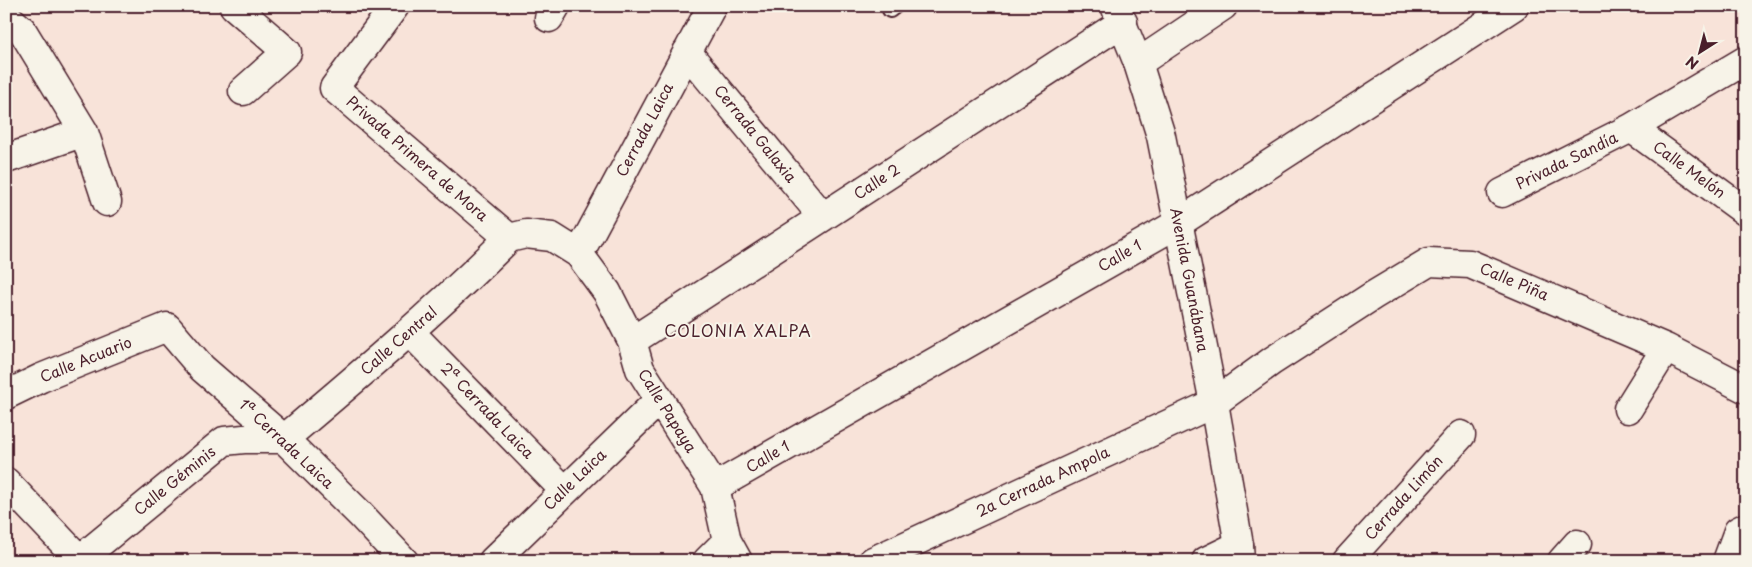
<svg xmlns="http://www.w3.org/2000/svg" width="1752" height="567" font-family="'Playpen Sans',sans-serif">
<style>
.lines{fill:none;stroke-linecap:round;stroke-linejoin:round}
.lane-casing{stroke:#4a1f2b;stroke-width:18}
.street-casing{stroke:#4a1f2b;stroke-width:31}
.secondary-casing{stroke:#4a1f2b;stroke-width:31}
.lane{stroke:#f7f3e8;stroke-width:14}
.street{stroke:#f7f3e8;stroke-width:28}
.secondary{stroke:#f7f3e8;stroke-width:28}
.labels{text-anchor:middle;stroke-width:4;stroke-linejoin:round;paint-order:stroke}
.street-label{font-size:15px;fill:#4a1f2b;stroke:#f7f3e8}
.neighbourhood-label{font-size:16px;letter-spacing:1px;fill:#4a1f2b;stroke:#f7f3e8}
</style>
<rect width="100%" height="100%" fill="#f8e3d9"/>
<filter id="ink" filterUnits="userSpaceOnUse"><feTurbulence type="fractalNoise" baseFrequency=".02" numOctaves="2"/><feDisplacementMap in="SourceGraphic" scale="10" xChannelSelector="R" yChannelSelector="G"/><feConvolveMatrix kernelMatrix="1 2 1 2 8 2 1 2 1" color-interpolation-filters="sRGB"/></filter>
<g filter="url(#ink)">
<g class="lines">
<defs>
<path id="lane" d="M890,10L895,6"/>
<path id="street" d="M234,6L287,52L243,91
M395,6L334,88L509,238
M6,16L22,30L84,132L107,202
M549,18L556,6
M687,52L823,217
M1138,63L1223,6
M1631,128L1746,212
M6,159L84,132
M1502,193L1631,128L1746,60
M509,238L526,234L552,237L579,254L607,292L632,341L640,369L715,487L727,541L738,561
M579,254L712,6
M410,332L564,490
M632,341L1123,22
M6,395L41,378L167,327L202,368L284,439L360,514L404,561
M1628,409L1666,348
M6,482L79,559
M715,487L1177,224L1514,6
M78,561L224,441L244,439H284C361,374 438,309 509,238
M493,561L659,400
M707,561L727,541
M873,561L1214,403L1272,361L1374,295L1429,262L1470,264L1666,348L1746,389
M1206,561L1239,545
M1347,561L1461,435
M1562,561L1577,544
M1727,561L1738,531L1746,527"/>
<path id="secondary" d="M1115,6L1138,63L1161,136L1214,403L1239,545L1240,561"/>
</defs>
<use href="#lane" class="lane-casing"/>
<use href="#street" class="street-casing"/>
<use href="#secondary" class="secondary-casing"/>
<use href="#lane" class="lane"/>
<use href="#street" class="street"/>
<use href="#secondary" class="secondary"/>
</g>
</g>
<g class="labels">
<g class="street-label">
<text transform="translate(645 130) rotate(-62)" y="5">Cerrada Laica</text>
<text transform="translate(755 134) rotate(51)" y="5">Cerrada Galaxia</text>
<text transform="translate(417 159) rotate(41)" y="5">Privada Primera de Mora</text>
<text transform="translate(1567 161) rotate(-26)" y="5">Privada Sandía</text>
<text transform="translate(1689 170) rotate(36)" y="5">Calle Melón</text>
<text transform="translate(877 182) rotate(-33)" y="5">Calle 2</text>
<text transform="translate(1120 256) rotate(-30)" y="5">Calle 1</text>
<text transform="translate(1189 280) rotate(79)" y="5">Avenida Guanábana</text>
<text transform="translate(1514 282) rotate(23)" y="5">Calle Piña</text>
<text transform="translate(399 341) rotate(-41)" y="5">Calle Central</text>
<text transform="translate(86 360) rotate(-22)" y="5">Calle Acuario</text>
<text transform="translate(487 411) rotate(46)" y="5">2ª Cerrada Laica</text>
<text transform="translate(667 411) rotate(58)" y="5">Calle Papaya</text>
<text transform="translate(286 444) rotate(43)" y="5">1ª Cerrada Laica</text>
<text transform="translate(768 457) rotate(-30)" y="5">Calle 1</text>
<text transform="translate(575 480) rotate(-44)" y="5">Calle Laica</text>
<text transform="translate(175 481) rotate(-39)" y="5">Calle Géminis</text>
<text transform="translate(1043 482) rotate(-25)" y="5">2a Cerrada Ampola</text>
<text transform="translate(1404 498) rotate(-48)" y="5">Cerrada Limón</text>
</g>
<g class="neighbourhood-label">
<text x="738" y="337">COLONIA XALPA</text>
</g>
</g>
<rect width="1752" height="567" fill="none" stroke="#f7f3e8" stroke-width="25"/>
<rect x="12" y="12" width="1727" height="542" fill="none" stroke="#4a1f2b" stroke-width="2" filter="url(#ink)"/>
<g transform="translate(1700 52) rotate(216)" stroke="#f7f3e8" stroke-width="4" paint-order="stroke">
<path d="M0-4L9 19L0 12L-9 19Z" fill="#4a1f2b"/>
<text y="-8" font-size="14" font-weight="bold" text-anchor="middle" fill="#4a1f2b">N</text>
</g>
</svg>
